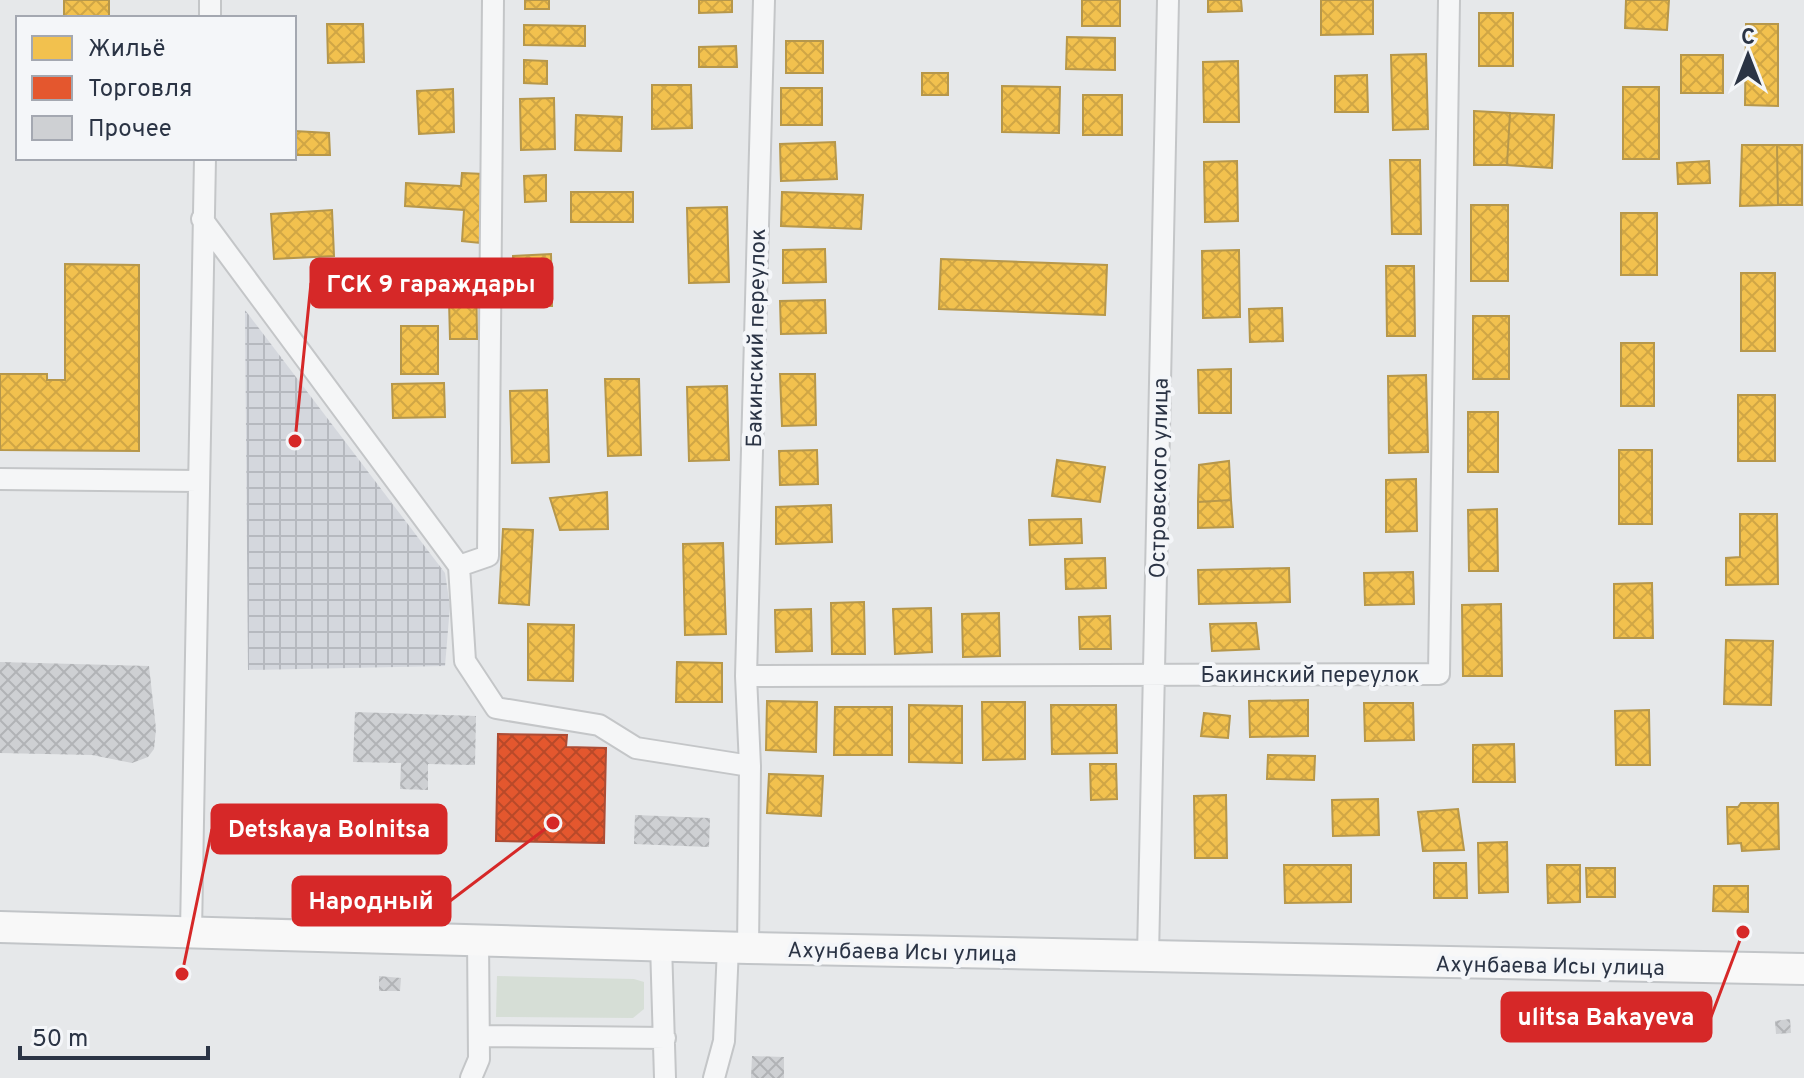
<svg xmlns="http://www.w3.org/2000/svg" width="1804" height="1078" font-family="Overpass,sans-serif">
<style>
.industrial{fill:url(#industrial-grid)}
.grass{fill:#d6ded6}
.homes{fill:url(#homes-cross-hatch);stroke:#b6974b;stroke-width:2}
.shops{fill:url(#shops-cross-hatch);stroke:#ac4c35;stroke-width:2}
.building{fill:url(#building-cross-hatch)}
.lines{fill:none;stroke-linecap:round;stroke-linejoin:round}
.street-casing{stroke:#c4c6c8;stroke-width:24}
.primary-casing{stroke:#c2c5c8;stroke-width:34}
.street{stroke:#f5f6f7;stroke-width:20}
.primary{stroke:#f8f8f8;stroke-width:30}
.labels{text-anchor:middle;stroke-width:8;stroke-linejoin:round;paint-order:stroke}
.street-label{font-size:22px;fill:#2b3445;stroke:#f4f6f9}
.leader{fill:none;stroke:#d62828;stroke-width:3}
.callout-dot{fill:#d62828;stroke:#f4f6f9;stroke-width:3}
.callout{fill:#d62828;stroke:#d62828;stroke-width:3}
.callout-label{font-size:24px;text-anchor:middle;font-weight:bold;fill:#fff}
</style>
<defs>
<pattern id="industrial-grid" width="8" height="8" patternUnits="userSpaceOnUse" patternTransform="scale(2)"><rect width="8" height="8" fill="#d4d7dd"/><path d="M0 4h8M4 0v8" fill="none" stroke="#b6b9bf"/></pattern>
<pattern id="homes-cross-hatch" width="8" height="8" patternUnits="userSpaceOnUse" patternTransform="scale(2)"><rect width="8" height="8" fill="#f2c14e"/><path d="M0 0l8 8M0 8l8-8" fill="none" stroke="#d0a645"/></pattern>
<pattern id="shops-cross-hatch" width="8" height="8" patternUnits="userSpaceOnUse" patternTransform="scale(2)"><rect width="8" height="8" fill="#e4572e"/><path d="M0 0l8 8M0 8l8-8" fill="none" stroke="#b94929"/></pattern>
<pattern id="building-cross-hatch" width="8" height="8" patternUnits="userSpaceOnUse" patternTransform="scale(2)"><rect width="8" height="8" fill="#ced0d3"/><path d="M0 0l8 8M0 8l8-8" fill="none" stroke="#b1b3b6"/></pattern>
</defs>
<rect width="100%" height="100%" fill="#e6e8ea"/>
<path class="industrial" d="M245,310L445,573L450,606L445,666L248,670Z"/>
<path class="grass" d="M497,976L634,979L644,982V1009L633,1018L496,1017Z"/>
<path class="homes" d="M64,0H109V18L64,16Z
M525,0H549V9H525Z
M699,0H732V12L699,13Z
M1082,0H1120V26H1082Z
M1208,0H1241L1242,11L1208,12Z
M1321,0H1373V34L1321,35Z
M1626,0H1669L1667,30L1625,28Z
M1479,13H1513V66H1479Z
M327,24H363L364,62L328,63Z
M1746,24H1778V106L1745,105Z
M524,25L585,26V46L524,45Z
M1067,37L1115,38V70L1066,69Z
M786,41H823V73H786Z
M736,46L737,67H699V47Z
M1426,54L1428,129L1393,130L1391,55Z
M1681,55H1723V93H1681Z
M524,60L547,61V84L524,83Z
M1238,61L1239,122H1204L1203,62Z
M922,73H948V95H922Z
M1367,75L1368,112H1335V76Z
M652,85H691L692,128L652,129Z
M1002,86L1060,87L1059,133L1002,132Z
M1623,87H1659V159H1623Z
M781,88H822V125H781Z
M453,89L454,132L419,134L417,91Z
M1083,95H1122V135H1083Z
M554,98L555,149L521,150L520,99Z
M1474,111L1510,113L1507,165H1474Z
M1510,113L1554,115L1552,168L1507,165Z
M576,115L622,117L621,151L575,150Z
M294,131L329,133L330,155H294Z
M835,142L837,179L781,181L780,144Z
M1742,145H1777L1778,205L1740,206Z
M1777,145H1802V205H1778Z
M1390,160H1420L1421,234H1392Z
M1237,161L1238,221L1205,222L1204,162Z
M1709,161L1710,183L1678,184L1677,163Z
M462,173L484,174L480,243L462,241L464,210L405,206L406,183L461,186Z
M546,175V201L525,202L524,176Z
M571,192H633V222H571Z
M782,192L863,195L861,229L781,226Z
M1471,205H1508V281H1471Z
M727,207L729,282L689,283L687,208Z
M332,210L334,256L274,259L271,214Z
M1621,213H1657V275H1621Z
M825,249L826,282L783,283V250Z
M1239,250L1240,317L1203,318L1202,251Z
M551,254L552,306H514L513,256Z
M941,259L1107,265L1105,315L939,309Z
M448,262H476L477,339H450Z
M65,264L139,265V451L0,450V374H47V380H65Z
M1386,266H1414L1415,336H1387Z
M1741,273H1775V351H1741Z
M825,300L826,333L781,334L780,301Z
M1282,308L1283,341L1250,342L1249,309Z
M1473,316H1509V379H1473Z
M401,326H438V374H401Z
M1621,343H1654V406H1621Z
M1231,369V413H1199L1198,370Z
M780,374H815L816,425L782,426Z
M1426,375L1428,452L1389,453L1388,376Z
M605,379H639L641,455L608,456Z
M444,383L445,417L393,418L392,384Z
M727,386L729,460L689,461L687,387Z
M547,390L549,462L512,463L510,391Z
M1738,395H1775V461H1738Z
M1468,412H1498V472H1468Z
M817,450L818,484L780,485L779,451Z
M1619,450H1652V524H1619Z
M1057,460L1105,467L1100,502L1052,496Z
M1229,461L1231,500L1198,502L1199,465Z
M1416,479L1417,531L1386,532V480Z
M607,492L608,529L560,530L550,498Z
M1231,500L1233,527L1198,528V502Z
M831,505L832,542L776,544V507Z
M1497,509L1498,571H1469L1468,510Z
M1740,514H1777L1778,584L1726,585V558L1740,557Z
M1081,519L1082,543L1030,545L1029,520Z
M503,529L533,530L529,605L499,603Z
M723,543L726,634L685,635L683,544Z
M1105,558L1106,588L1066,589L1065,559Z
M1289,568L1290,602L1199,604L1198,570Z
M1413,572L1414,604L1365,605L1364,573Z
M1652,583L1653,638H1614V584Z
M864,602L865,654H832L831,603Z
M1501,604L1502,676H1463L1462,605Z
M931,608L932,652L895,654L893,609Z
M811,609L812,651L776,652L775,610Z
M999,613L1000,656L963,657L962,614Z
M1110,616L1111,649H1080L1079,617Z
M1256,623L1259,649L1212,651L1210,624Z
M528,624L574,625L573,681L528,680Z
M1726,640L1773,641L1771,705L1724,704Z
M677,662L722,663V702H676Z
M1308,700V736L1250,737L1249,701Z
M767,701L817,702L816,752L766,750Z
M982,702H1025V759L983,760Z
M1364,703H1413L1414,740L1365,741Z
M909,705L962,706V763L909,762Z
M1051,705H1116L1117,753L1052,754Z
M835,707H892V755H834Z
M1649,710L1650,765H1616L1615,711Z
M1204,713L1230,716L1228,738L1201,736Z
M1514,744L1515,782H1473V745Z
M1268,755L1315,756L1314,780L1267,779Z
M1090,764H1116L1117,799L1091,800Z
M769,774L823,776L821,816L767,813Z
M1226,795L1227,858H1195L1194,796Z
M1378,799L1379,835L1333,836L1332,800Z
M1741,803H1778L1779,849L1742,851L1741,843L1728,844L1727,807H1738Z
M1458,809L1464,850L1423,851L1418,812Z
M1507,842L1508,892L1479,893L1478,843Z
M1434,863H1466L1467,898H1434Z
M1284,865H1351V902L1285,903Z
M1547,865H1580V902L1548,903Z
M1586,868H1615V897H1587Z
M1714,886H1748V912L1713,911Z"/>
<path class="shops" d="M498,734L567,735L566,747L606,748L604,843L496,841Z"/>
<path class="building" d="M0,662L149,666L156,729L154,749L148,757L132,763L92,755L0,753Z
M355,712L476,716L475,765L428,764V790L400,789L401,763L353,762Z
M635,815L710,818L709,847L634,844Z
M379,976L401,978L400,991H379Z
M1790,1019L1791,1033L1776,1034L1775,1021Z
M752,1056L784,1057V1078H751Z"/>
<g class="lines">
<defs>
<path id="street" d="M210,18V0
M202,219L459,566L465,661L496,708L599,725L636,748L750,766
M0,479L198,481
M459,566L488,556L493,0
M746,676L1439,674L1449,0
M191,932L205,158
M661,944L665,1078
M748,948L750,766L746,676L764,0
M1148,956L1168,0
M479,1036L665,1038
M471,1078L479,1059L478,939
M714,1078L724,1041L728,947"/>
<path id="primary" d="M0,927L748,948L1804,969"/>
</defs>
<use href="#street" class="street-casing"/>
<use href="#primary" class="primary-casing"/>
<use href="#street" class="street"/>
<use href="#primary" class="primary"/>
</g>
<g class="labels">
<g class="street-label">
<text transform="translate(755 338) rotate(-89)" y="8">Бакинский переулок</text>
<text transform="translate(1158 478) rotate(-89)" y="8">Островского улица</text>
<text x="1310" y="682">Бакинский переулок</text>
<text transform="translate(902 951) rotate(1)" y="8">Ахунбаева Исы улица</text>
<text transform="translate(1550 965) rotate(1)" y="8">Ахунбаева Исы улица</text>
</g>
</g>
<path class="leader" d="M295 441L311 283M182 974L212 829M553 823L450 901M1743 932L1711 1017"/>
<g class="callout-dot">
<circle cx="295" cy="441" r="8"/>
<circle cx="182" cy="974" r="8"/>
<circle cx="553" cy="823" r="8"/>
<circle cx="1743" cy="932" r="8"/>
</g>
<g class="callout">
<rect x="311" y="259" width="241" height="48" rx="8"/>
<rect x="212" y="805" width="234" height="48" rx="8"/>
<rect x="293" y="877" width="157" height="48" rx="8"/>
<rect x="1502" y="993" width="209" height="48" rx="8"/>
</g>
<g class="callout-label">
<text x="431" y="292">ГСК 9 гараждары</text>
<text x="329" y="837">Detskaya Bolnitsa</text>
<text x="371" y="909">Народный</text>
<text x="1606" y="1025">ulitsa Bakayeva</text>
</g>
<rect x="16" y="16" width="280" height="144" fill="#f4f6f9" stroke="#a4a8b1" stroke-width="2"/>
<rect x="32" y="36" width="40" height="24" fill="#f2c14e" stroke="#a4a8b1" stroke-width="2"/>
<text x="88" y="56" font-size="24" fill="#2b3445">Жильё</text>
<rect x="32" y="76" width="40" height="24" fill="#e4572e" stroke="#a4a8b1" stroke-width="2"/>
<text x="88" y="96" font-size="24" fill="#2b3445">Торговля</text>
<rect x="32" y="116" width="40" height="24" fill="#ced0d3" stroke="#a4a8b1" stroke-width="2"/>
<text x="88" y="136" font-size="24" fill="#2b3445">Прочее</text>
<g transform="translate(1748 56)" stroke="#f4f6f9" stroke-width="6" paint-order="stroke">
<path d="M0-6L14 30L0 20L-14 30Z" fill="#2b3445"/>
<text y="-12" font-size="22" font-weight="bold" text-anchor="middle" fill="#2b3445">С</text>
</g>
<path d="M20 1046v12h188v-12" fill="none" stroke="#2b3445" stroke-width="4"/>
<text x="32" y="1046" font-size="24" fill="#2b3445" stroke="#f4f6f9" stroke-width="6" paint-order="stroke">50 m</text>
</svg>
